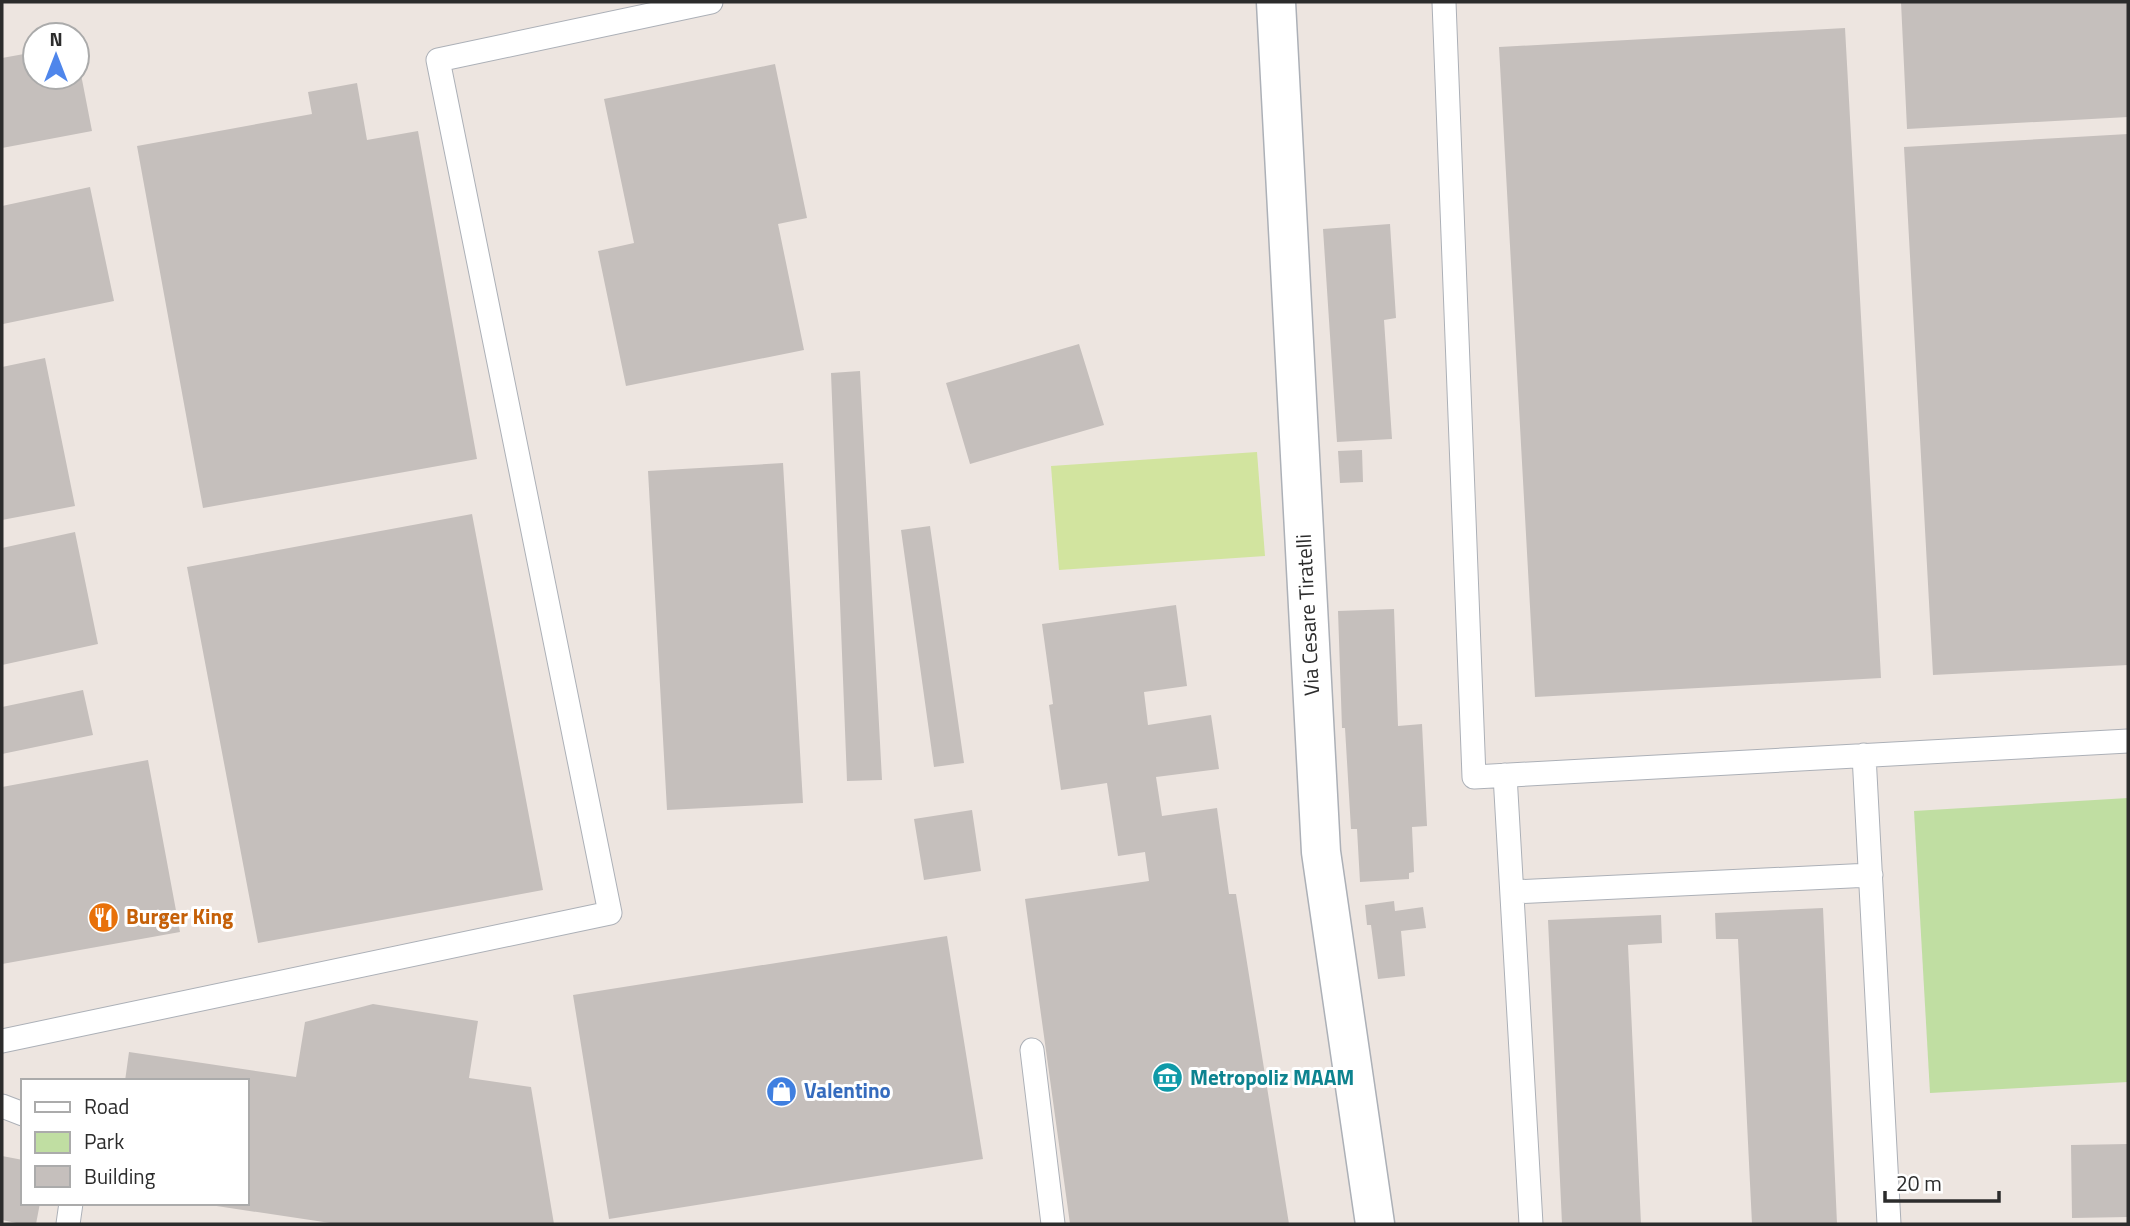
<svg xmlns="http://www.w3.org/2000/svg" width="2130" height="1226" font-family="'Titillium Web',sans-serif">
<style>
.green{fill:#c0dea2}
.pitch{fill:#d2e49f}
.building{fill:#c5bfbc}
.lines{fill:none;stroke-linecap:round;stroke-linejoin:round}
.lane-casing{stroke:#acb0b7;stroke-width:25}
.street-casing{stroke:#acb0b7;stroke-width:41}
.lane{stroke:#fff;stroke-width:23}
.street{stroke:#fff;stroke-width:38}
.labels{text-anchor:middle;stroke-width:6;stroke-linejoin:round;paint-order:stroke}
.street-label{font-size:21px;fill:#2c2c2c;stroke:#fff}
.food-label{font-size:21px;font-weight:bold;fill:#c56008;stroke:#fff;text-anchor:start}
.culture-label{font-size:21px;font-weight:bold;fill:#0d838f;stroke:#fff;text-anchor:start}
.shop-label{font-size:21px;font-weight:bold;fill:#366cbe;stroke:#fff;text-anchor:start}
</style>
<rect width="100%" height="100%" fill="#ede5e0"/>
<path class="green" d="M2128,798V1082L1930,1093L1914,811Z"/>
<path class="pitch" d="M1257,452L1265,556L1059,570L1051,466Z"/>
<path class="building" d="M1901,2H2128V117L1907,129Z
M1845,28L1881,678L1535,697L1499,47Z
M35,52V77H77L78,59L92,131L2,148V58Z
M775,64L807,218L778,224L804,350L626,386L598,251L634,243L604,99Z
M357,83L367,140L418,131L477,459L203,508L137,146L312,114L308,92Z
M2128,134V665L1933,675L1904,147Z
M90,187L114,301L3,324L2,206Z
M1390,224L1396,318L1384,320L1392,439L1337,442L1323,229Z
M1079,344L1104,425L970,464L946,383Z
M45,358L75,506L2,520V367Z
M860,371L882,780L847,781L831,373Z
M1362,450L1363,482L1340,483L1338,451Z
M783,463L803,803L667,810L648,471Z
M472,514L543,890L258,943L187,567Z
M930,526L964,763L934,767L901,530Z
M75,532L98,644L2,665V548Z
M1176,605L1187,686L1144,692L1148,725L1211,715L1219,769L1156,777L1162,816L1217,808L1229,894H1236L1289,1224H1070L1025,899L1149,881L1145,852L1118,856L1107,783L1061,790L1049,705L1053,704L1042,624Z
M1394,609L1398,726L1422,724L1427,826L1412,827L1414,872L1409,873V879L1360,882L1357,829H1351L1345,728H1342L1338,611Z
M83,690L93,735L2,754V707Z
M148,760L180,932L2,964V787Z
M972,810L981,871L924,880L914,819Z
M1394,901L1395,911L1423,907L1426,928L1401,931L1405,976L1378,979L1371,925H1367L1365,905Z
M1823,908L1837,1224H1752L1738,939H1716L1715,913Z
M1661,915L1662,943L1628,945L1641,1224H1562L1548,920Z
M947,936L983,1159L609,1219L573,995Z
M373,1004L478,1021L469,1078L531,1087L554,1224H337L210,1205L211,1203H247V1081H125L129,1052L296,1077L305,1022Z
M2128,1144V1217L2072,1218L2071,1145Z
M2,1156L23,1160V1203H40L36,1224H21L2,1220Z"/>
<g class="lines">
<defs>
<path id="lane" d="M1444,2L1474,777L2128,741
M1864,755L1889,1224
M1505,775L1531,1224
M1512,892L1871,875
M2,1041L610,913L438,60L711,2
M1032,1050L1053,1224
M2,1106L23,1114
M68,1224L71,1203"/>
<path id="street" d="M1276,2L1321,852L1375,1224"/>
</defs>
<use href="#lane" class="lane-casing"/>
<use href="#street" class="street-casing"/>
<use href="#lane" class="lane"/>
<use href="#street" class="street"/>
</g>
<defs>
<symbol id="restaurant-disc" viewBox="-11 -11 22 22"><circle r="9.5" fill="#e8710a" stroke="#fff"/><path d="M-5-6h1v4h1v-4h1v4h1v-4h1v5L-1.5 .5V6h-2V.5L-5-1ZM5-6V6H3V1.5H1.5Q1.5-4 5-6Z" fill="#fff"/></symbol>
<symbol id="museum-disc" viewBox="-11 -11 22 22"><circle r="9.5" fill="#0f9aa8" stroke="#fff"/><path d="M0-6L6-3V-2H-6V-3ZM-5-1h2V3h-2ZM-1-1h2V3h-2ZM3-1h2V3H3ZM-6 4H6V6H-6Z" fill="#fff"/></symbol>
<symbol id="shop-disc" viewBox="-11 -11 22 22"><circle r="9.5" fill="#3f7fe0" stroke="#fff"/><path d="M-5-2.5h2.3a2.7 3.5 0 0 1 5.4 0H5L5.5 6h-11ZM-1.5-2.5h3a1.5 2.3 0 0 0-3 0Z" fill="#fff"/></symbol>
</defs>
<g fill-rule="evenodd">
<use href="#restaurant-disc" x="86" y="900" width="35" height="35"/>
<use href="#museum-disc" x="1150" y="1060" width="35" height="35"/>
<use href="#shop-disc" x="764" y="1074" width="35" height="35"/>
</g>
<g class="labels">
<g class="street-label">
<text transform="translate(1308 615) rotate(-93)" y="7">Via Cesare Tiratelli</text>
</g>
<g class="food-label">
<text x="126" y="924">Burger King</text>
</g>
<g class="culture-label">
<text x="1190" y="1085">Metropoliz MAAM</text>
</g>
<g class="shop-label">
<text x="804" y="1098">Valentino</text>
</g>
</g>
<rect width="2130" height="1226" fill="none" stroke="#2c2c2c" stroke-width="7"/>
<rect x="21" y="1079" width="228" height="126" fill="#ffffff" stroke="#ababab" stroke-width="2"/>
<rect x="35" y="1102" width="35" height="10" fill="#ffffff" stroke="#ababab" stroke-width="2"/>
<text x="84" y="1114" font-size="21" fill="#2c2c2c">Road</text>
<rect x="35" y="1132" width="35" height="21" fill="#c0dea2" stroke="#ababab" stroke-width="2"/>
<text x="84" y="1149" font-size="21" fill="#2c2c2c">Park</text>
<rect x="35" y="1166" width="35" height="21" fill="#c5bfbc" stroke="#ababab" stroke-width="2"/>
<text x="84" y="1184" font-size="21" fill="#2c2c2c">Building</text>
<g transform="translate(56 56)"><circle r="33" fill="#ffffff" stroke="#ababab" stroke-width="2"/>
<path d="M0-5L12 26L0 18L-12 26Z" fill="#4f86eb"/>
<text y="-10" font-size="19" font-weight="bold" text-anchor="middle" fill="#2c2c2c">N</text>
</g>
<path d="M1885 1191v10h114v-10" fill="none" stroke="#2c2c2c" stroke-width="3.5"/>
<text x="1896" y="1191" font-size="21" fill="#2c2c2c" stroke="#ffffff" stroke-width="5" paint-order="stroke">20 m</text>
</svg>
